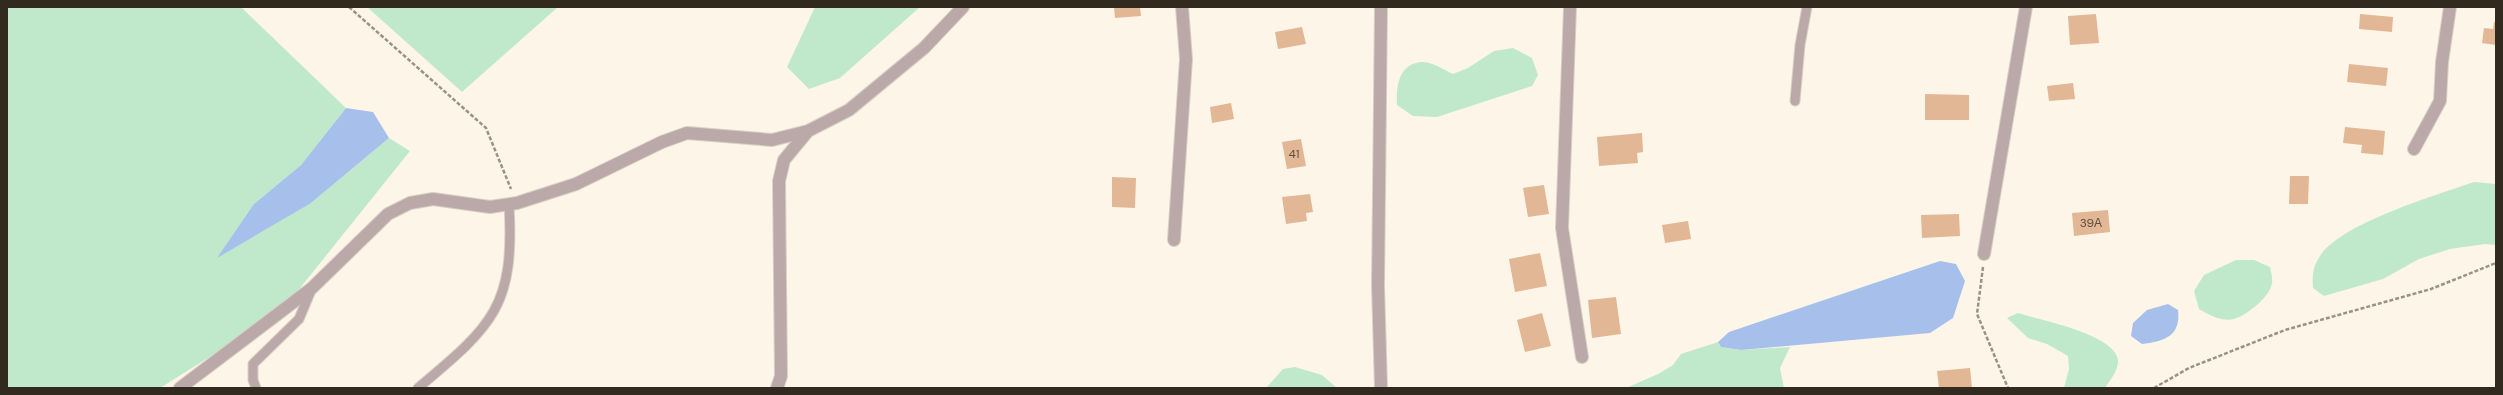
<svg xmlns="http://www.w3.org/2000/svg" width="2503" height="395" font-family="'DM Sans',sans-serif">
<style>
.green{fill:#c0e9cb}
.water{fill:#a6c0eb}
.building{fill:#e2b795}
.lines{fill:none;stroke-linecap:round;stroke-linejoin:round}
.lane-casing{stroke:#d9d0c5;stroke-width:11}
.street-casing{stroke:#d9d0c5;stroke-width:14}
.path{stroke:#9b9286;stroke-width:2.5;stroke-dasharray:4 2;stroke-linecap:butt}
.lane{stroke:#bba9a9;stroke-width:9}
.street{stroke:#bba9a9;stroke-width:12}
.labels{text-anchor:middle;stroke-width:3;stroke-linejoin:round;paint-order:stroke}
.number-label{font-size:12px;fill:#5f4d3c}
</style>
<rect width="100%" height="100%" fill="#fef5e9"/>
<path class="green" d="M7,7H241L346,108L301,165L254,204L311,203L389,138L410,151L280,313L160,388H7Z
M367,7H558L462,92Z
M815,7H920L840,78L809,89L787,67Z
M1513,48L1532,58L1538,75L1532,86L1437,117L1413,116L1397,105C1396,88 1398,65 1420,62C1431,61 1443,69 1453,74L1468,68L1494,51Z
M2474,182L2496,184V245L2485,244L2450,249L2419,259L2383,279L2324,296L2313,288C2312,276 2313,266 2320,256C2341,223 2437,195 2474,182Z
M2236,260H2254L2270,267C2271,272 2273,278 2272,283C2270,297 2247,315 2234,319C2222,322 2209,315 2199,309L2194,291L2204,275Z
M2018,313C2040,320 2115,334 2118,360C2119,370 2110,380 2105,388H2064L2069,369L2068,356L2047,344L2028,338L2007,318Z
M1718,342L1721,347L1741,350L1790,347L1780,368L1784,388H1626L1658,374L1673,365L1681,354Z
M1295,367L1322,375L1337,388H1266L1283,369Z"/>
<path class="water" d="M346,108L373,112L389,138L311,203L217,258L254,204L301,165Z
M1940,261L1956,264L1965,281L1953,318L1930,333L1741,350L1721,347L1718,342L1729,332Z
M2168,304L2178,310C2181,336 2165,341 2142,344L2131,336L2133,323L2147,310Z"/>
<path class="building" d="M1114,7H1140L1141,16L1115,18Z
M2096,14L2099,43L2070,45L2068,16Z
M2360,14L2393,17L2392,32L2359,29Z
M2494,22H2496V45L2482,43L2484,28L2493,29Z
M1302,27L1306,44L1278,49L1275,32Z
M2349,64L2388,68L2386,86L2347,82Z
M2073,83L2075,99L2049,101L2047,86Z
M1925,94L1969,95V120H1925Z
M1231,103L1234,119L1212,123L1210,107Z
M2345,127L2385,131L2383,155L2361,153L2362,145L2343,143Z
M1642,133L1643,152L1637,153L1638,163L1599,166L1597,137Z
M1301,139L1306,166L1287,169L1282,142Z
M2290,176H2309L2308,204H2289Z
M1112,177L1136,178L1135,208L1112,207Z
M1544,185L1549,214L1528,217L1523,188Z
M1310,194L1313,212L1306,213L1307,221L1286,224L1282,197Z
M2108,210L2110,232L2074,236L2072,213Z
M1959,214L1960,236L1922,238L1921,215Z
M1688,221L1691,239L1665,243L1662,225Z
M1540,253L1547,286L1515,292L1509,259Z
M1616,297L1621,334L1592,338L1588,300Z
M1542,313L1551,346L1525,352L1517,320Z
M1970,368L1972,388H1939L1937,371Z"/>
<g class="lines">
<defs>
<path id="lane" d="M1795,101L1800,45L1807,7
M256,388L253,380V364L299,319L312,288
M418,388C493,325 515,307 509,204"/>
<path id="street" d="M1570,7L1562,228L1582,357
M2414,149L2440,101L2442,62L2450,7
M1174,240L1186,59L1182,7
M1984,254L2026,7
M180,388L312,288L388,214L410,203L433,199L490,207L517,203L576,184L662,142L687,133L772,140L808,131L849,110L924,48L963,7
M777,388L781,376L779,181L784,160L808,131
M1381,388L1378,286L1381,7"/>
</defs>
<use href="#lane" class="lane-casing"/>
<use href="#street" class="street-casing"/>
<path class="path" d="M349,7L486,128L511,189
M1983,267L1977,314L2008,388
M2154,388L2189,368L2285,330L2431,289L2496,263"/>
<use href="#lane" class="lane"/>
<use href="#street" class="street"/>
</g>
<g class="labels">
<g class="number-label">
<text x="1294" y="158">41</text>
<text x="2091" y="227">39А</text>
</g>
</g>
<rect width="2503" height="395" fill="none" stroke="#332a1f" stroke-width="16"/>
</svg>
